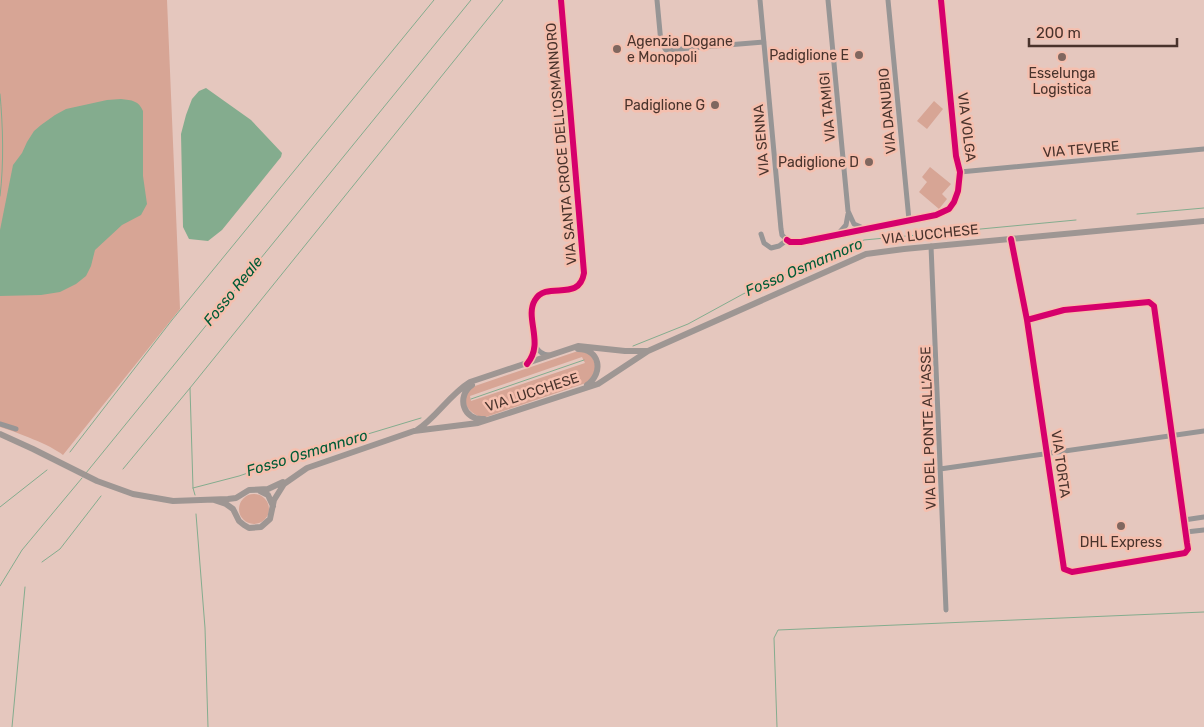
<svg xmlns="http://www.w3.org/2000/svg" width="1204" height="727" font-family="Rubik,sans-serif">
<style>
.green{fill:#d7a595;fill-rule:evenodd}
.water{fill:#84ac8e}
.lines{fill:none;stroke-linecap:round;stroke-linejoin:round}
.stream{stroke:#84ac8e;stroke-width:1}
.minor{stroke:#979595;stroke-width:5}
.major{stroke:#9e9693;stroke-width:6}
.cycleway-casing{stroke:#f5bfae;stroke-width:9}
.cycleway{stroke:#d6006c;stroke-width:6}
.poi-dot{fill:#80675f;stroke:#f5bfae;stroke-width:2}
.labels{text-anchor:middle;stroke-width:5;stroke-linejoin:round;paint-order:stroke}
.poi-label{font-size:14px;fill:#49332c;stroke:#f5bfae;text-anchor:end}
.street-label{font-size:14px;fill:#49332c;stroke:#f5bfae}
.water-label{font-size:15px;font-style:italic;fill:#005b36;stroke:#f5bfae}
</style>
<rect width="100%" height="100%" fill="#e5c7be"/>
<path class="green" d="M0,0H167L180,309L63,455C51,445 16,432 0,427Z
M934,101L943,109L927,129L917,121Z
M930,167L951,184L942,194L947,199L939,209L919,192L927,182L922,177Z
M584,351L592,356L596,367L593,377L586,383L483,418C466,413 457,396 475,386L575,352ZM582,357L585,363L471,401L470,396Z
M239 509a15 15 0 1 1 30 0a15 15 0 1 1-30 0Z"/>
<path class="water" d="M206,88L251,120L282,153L281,157L222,230L208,241L189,239L183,227L181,134L186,115L192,99L199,91Z
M121,99C132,100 139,101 143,111V176L147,204L141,215L122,225L95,250L91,266L86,276L76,284L60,292L41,295L0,296V230L13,165L22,153L27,142L34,131L41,125L55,115L66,109L107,100Z"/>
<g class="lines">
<path class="stream" d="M0,94C3,127 4,163 0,196
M1137,214L1204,208
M633,346L688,324L743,294L864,240L1076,220
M190,388L503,0
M471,399L584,360
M70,452L172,320L434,0
M123,469L190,388L193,488L195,495
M86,473L471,0
M193,488L239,476L318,449L421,418
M0,507L47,470
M196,514L205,628L208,727
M42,562L60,549L101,496
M0,586L22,550L82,478
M12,727L25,587
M777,727L774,638L778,630L1204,612"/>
<path class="minor" d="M657,0L661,43L666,50L764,42
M760,0L781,229L782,235L787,240
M828,0L848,211L854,224L863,228
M888,0L909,220
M960,172L1204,149
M839,233L846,225L848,214
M761,234L764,243L771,248L779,246L787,240
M1011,239L1027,320L1064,569L1072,572L1185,553L1188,549L1187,543L1154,306L1149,302L1064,310L1027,320
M787,240L790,242H801L936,215L949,209L954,202L958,191L960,172L956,156L941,0
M931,246L946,610
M535,345C538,351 542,355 549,355
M528,363C545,343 524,317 535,300C548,280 579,303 584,273L561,0
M0,424L16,429
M940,469L1204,431
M1184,520L1204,517
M1186,532L1204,530"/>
<path class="major" d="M578,349C600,349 604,373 587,385
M472,385C456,396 463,421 484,419
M417,430C437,417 449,395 470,382L578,346L625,351H647
M0,434L33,449L97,481L133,494L173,501L228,499L236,498L249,490L268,489L283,482
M260,491L268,495L273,506
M214,500L226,504L233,509L239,521L244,525L249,528L261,527L270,519L274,500L284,484L307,468L414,431L478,423L598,384L648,351L866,254L904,249L1204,221"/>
<defs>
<path id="cycleway" d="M1011,239L1027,320L1064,569L1072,572L1185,553L1188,549L1187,543L1154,306L1149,302L1064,310L1027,320
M787,240L790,242H801L936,215L949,209L954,202L958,191L960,172L956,156L941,0
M527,364C545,343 524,318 535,300C547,280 579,303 584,273L561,0"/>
</defs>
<use href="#cycleway" class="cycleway-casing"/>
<use href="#cycleway" class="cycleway"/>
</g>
<g class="poi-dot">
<circle cx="617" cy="49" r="5"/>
<circle cx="859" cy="55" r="5"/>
<circle cx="1062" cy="57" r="5"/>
<circle cx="715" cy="105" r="5"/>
<circle cx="869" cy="162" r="5"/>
<circle cx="1121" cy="526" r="5"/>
</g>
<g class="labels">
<g class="poi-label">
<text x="627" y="46" text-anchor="start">Agenzia Dogane<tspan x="627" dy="16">e Monopoli</tspan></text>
<text x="849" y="60">Padiglione E</text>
<text x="1062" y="78" text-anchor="middle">Esselunga<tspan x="1062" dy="16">Logistica</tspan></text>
<text x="705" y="110">Padiglione G</text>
<text x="859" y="167">Padiglione D</text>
<text x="1121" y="547" text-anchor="middle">DHL Express</text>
</g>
<g class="street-label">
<text transform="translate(827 107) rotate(-95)" y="5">VIA TAMIGI</text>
<text transform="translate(887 111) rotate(-95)" y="5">VIA DANUBIO</text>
<text transform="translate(967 127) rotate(83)" y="5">VIA VOLGA</text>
<text transform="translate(761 140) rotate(-95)" y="5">VIA SENNA</text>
<text transform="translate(561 144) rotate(-95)" y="5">VIA SANTA CROCE DELL'OSMANNORO</text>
<text transform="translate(1081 149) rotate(-5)" y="5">VIA TEVERE</text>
<text transform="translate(930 234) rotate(-6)" y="5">VIA LUCCHESE</text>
<text transform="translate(532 392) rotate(-18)" y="5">VIA LUCCHESE</text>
<text transform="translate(928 428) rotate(-92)" y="5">VIA DEL PONTE ALL'ASSE</text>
<text transform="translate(1061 464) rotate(82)" y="5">VIA TORTA</text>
</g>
<g class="water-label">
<text transform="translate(804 267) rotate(-23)" y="5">Fosso Osmannoro</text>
<text transform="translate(233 291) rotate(-51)" y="5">Fosso Reale</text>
<text transform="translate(307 453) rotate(-17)" y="5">Fosso Osmannoro</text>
</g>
</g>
<path d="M1029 38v8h148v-8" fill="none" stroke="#49332c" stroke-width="2.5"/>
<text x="1036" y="38" font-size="15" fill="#49332c" stroke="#f5bfae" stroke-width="4" paint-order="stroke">200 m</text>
</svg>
